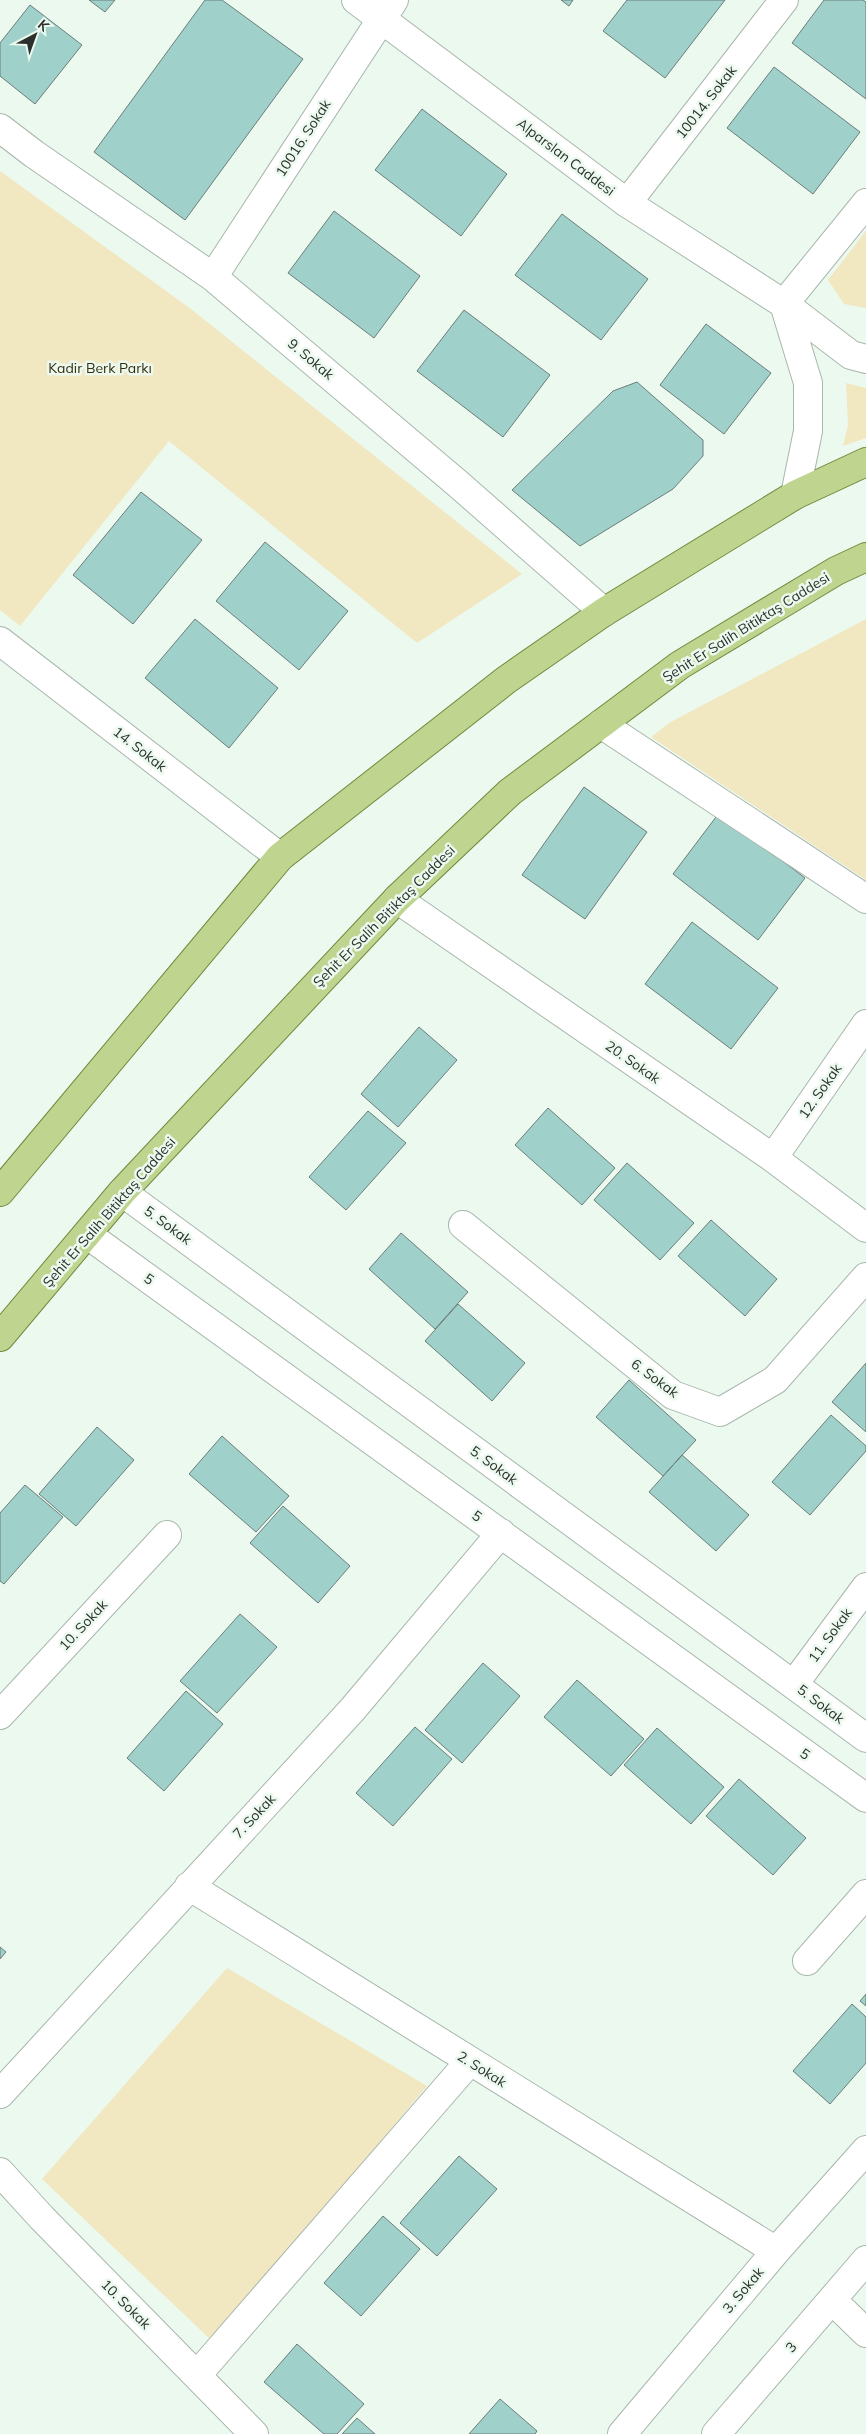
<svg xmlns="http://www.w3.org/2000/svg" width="866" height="2434" font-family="Mulish,sans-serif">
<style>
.green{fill:#f1e7c1}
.building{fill:#9fd1ca;stroke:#6c7d7a}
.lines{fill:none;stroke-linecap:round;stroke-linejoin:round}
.minor-casing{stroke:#a9b6ad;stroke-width:30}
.tertiary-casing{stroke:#a9b6ad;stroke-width:30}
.primary-casing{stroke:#70893c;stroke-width:30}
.minor{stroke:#fff;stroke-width:28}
.tertiary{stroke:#fff;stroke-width:28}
.primary{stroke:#bfd58f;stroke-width:28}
.labels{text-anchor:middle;stroke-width:5;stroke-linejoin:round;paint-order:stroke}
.street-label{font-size:14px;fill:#2b302c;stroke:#ebf9ef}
.park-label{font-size:14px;fill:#372e0e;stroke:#ebf9ef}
</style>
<rect width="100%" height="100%" fill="#ebf9ef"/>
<path class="green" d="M0,171L191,309L522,574L417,643L169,441L20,626L0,610Z
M866,231V308L844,304L828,280Z
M846,383L866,388V438L843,446L848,425Z
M866,619V880L651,737L669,723Z
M227,1968L427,2086L212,2341L42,2179Z"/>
<path class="building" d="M89,0H115L105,12Z
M205,0H222L303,59L185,220L94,152Z
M561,0H573L569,6Z
M627,0H725L665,78L603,31Z
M824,0H863L866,2V99L792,43Z
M30,5L82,45L35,104L0,76V43Z
M774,67L860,132L813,194L727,128Z
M422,109L507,174L461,236L375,170Z
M334,211L420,276L374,338L288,273Z
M562,214L648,279L601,340L515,275Z
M464,310L550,375L503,437L417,371Z
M706,324L771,373L724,434L660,385Z
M637,382L703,440V456L673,489L580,546L512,490L613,391Z
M141,492L202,540L133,624L73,575Z
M265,542L348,611L299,670L216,601Z
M195,619L278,688L229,748L145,678Z
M584,787L647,832L585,919L522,875Z
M719,813L805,878L758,940L673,874Z
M692,922L778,988L731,1049L645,984Z
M419,1027L457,1060L398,1127L361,1094Z
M548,1108L615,1168L582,1205L515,1145Z
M368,1111L406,1143L346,1210L309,1177Z
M627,1163L694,1223L660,1260L594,1200Z
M711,1220L777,1279L745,1316L678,1256Z
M401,1233L468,1292L435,1329L369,1269Z
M458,1304L525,1363L492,1401L425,1341Z
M866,1363V1432L832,1402Z
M629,1380L696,1440L663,1476L596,1417Z
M831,1415L866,1446V1451L810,1515L772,1482Z
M97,1427L134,1460L76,1526L39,1494Z
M222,1436L289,1496L256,1532L189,1474Z
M682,1455L749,1515L716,1551L649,1492Z
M25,1485L63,1517L4,1584L0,1581V1513Z
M283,1506L350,1566L318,1603L250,1543Z
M240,1614L277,1647L217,1713L180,1681Z
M483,1663L520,1696L462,1763L425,1730Z
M577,1680L644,1739L611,1776L544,1717Z
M186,1691L223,1724L164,1791L127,1758Z
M415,1727L452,1759L393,1826L356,1793Z
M657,1728L724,1787L691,1824L624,1765Z
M739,1779L806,1838L773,1875L706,1816Z
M0,1947L6,1952L0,1959Z
M866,1994V2006L860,2001Z
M852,2004L866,2017V2063L830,2104L793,2071Z
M459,2156L497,2189L437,2256L400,2223Z
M383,2216L420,2249L361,2316L324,2283Z
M297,2344L364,2404L337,2434H324L264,2382Z
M500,2399L537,2431L535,2434H469Z
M357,2418L375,2434H342Z"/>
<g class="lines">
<defs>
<path id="minor" d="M0,128L34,154L213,277L457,483L604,612
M627,203L784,0
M213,277L394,0
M784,304L866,203
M0,641L280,857
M601,724L866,899
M397,899L773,1158L866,1228
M773,1158L866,1024
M122,1192L866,1738
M463,1225L673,1395L720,1412L775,1380L866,1277
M88,1235L866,1798
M794,1684L866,1587
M0,1715L167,1535
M189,1886L776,2251
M807,1961L866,1894
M0,2094L352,1710L501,1533
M0,2172L42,2218L254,2434
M832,2300L866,2333
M197,2375L470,2061
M622,2434L776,2251L866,2150
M716,2434L866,2260"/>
<path id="tertiary" d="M356,0L627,203L784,304L851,355L866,359
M784,304L808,383V431L795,495"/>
<path id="primary" d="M0,1192L280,857L506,680L604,612L795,495L866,462
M0,1337L122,1192L397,899L510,792L680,665L836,571L866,557"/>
</defs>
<use href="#minor" class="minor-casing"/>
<use href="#tertiary" class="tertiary-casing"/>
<use href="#primary" class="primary-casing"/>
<use href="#minor" class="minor"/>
<use href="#tertiary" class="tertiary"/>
<use href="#primary" class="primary"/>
</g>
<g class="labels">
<g class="street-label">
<text transform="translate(706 102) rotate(-52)" y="5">10014. Sokak</text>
<text transform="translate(303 138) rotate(-57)" y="5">10016. Sokak</text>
<text transform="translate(566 157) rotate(37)" y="5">Alparslan Caddesi</text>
<text transform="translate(311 359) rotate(40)" y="5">9. Sokak</text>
<text transform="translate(746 627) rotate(-32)" y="5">Şehit Er Salih Bitiktaş Caddesi</text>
<text transform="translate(140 749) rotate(38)" y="5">14. Sokak</text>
<text transform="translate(384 916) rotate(-45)" y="5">Şehit Er Salih Bitiktaş Caddesi</text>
<text transform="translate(633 1062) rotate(35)" y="5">20. Sokak</text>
<text transform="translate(820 1091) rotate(-55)" y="5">12. Sokak</text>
<text transform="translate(109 1212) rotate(-49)" y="5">Şehit Er Salih Bitiktaş Caddesi</text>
<text transform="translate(168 1225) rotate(36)" y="5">5. Sokak</text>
<text transform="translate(149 1279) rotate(36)" y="5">5</text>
<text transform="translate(655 1378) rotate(36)" y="5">6. Sokak</text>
<text transform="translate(494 1465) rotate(36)" y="5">5. Sokak</text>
<text transform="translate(477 1516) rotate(36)" y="5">5</text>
<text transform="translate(83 1625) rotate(-47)" y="5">10. Sokak</text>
<text transform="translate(830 1635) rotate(-54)" y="5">11. Sokak</text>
<text transform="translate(821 1704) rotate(37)" y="5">5. Sokak</text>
<text transform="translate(805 1754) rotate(36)" y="5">5</text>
<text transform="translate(254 1816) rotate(-47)" y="5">7. Sokak</text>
<text transform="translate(482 2069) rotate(32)" y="5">2. Sokak</text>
<text transform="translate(743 2290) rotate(-50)" y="5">3. Sokak</text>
<text transform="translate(126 2304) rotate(45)" y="5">10. Sokak</text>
<text transform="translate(791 2347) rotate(-49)" y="5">3</text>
</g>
<g class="park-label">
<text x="100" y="373">Kadir Berk Parkı</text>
</g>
</g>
<g transform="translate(35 35) rotate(41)" stroke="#ebf9ef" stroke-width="4" paint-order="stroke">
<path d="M0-4L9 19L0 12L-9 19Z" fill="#2b302c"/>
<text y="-8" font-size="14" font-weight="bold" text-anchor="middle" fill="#2b302c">K</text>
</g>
</svg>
